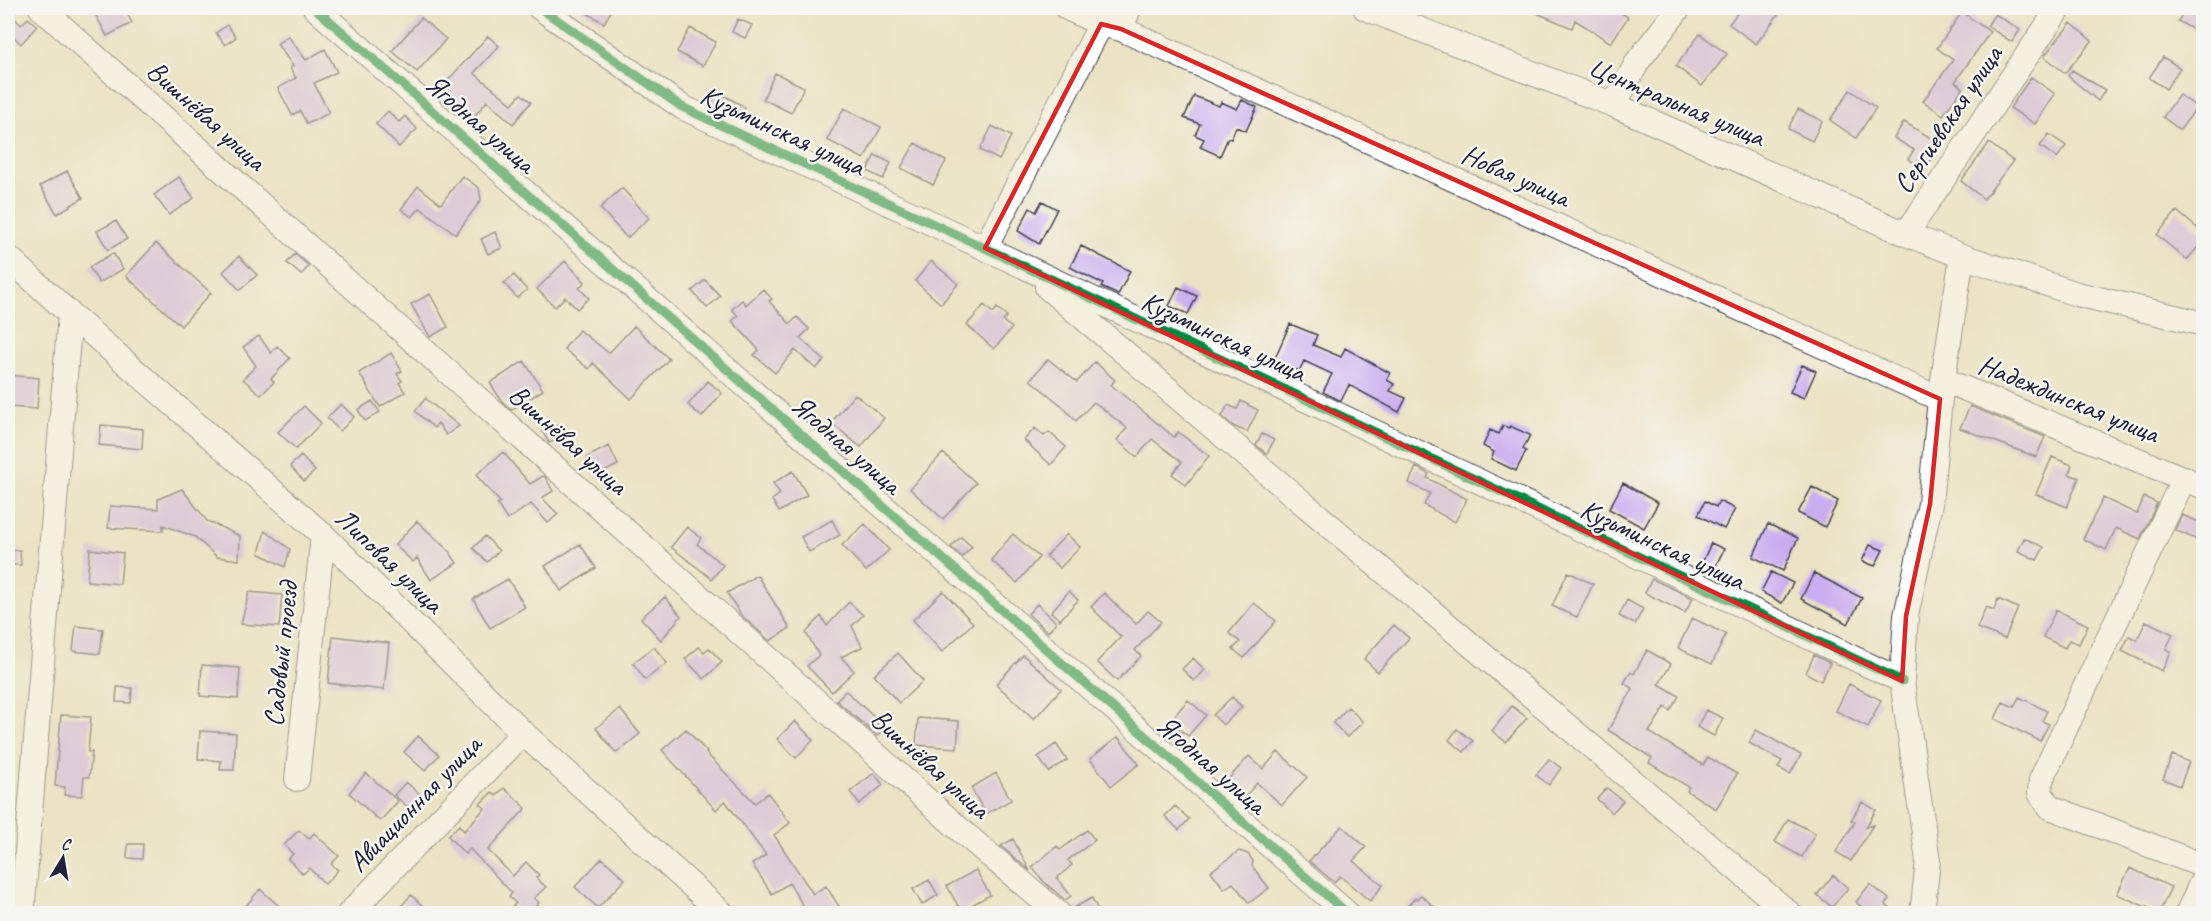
<svg xmlns="http://www.w3.org/2000/svg" width="2211" height="921" font-family="Caveat,sans-serif">
<style>
.building{fill:#caadf0}
.lines{fill:none;stroke-linecap:round;stroke-linejoin:round}
.minor-casing{stroke:#403f50;stroke-width:26}
.minor{stroke:#fff;stroke-width:24}
.cycleway-casing{stroke:#f6f6f2;stroke-width:13}
.cycleway{stroke:#00873e;stroke-width:9}
.marked{fill:none;stroke:#d62828;stroke-width:4.5;stroke-linejoin:round}
.labels{text-anchor:middle;stroke-width:5;stroke-linejoin:round;paint-order:stroke}
.street-label{font-size:28px;fill:#22223b;stroke:#f6f6f2}
</style>
<rect width="100%" height="100%" fill="#f6f6f2"/>
<filter id="ink" filterUnits="userSpaceOnUse"><feTurbulence type="fractalNoise" baseFrequency=".0167" numOctaves="2"/><feDisplacementMap in="SourceGraphic" scale="12" xChannelSelector="R" yChannelSelector="G"/><feConvolveMatrix kernelMatrix="1 2 1 2 8 2 1 2 1" color-interpolation-filters="sRGB"/></filter>
<filter id="wash" filterUnits="userSpaceOnUse"><feTurbulence type="fractalNoise" baseFrequency=".008" numOctaves="4" result="noise"/><feDisplacementMap in="SourceGraphic" scale="24" xChannelSelector="R" yChannelSelector="G"/><feGaussianBlur stdDeviation="1.35" result="paint"/><feColorMatrix in="noise" values="0 0 0 0 0 0 0 0 0 0 0 0 0 0 0 0 0 1.4 0 .05"/><feComposite in="paint" operator="in"/></filter>
<g filter="url(#wash)">
<rect width="100%" height="100%" fill="#ece3c4"/>
<g id="blocks">
<path class="building" d="M92,8H124L132,23L107,36Z
M578,8H613L604,23Z
M1525,8H1613L1628,17L1611,43L1575,20L1572,28Z
M1741,8H1783L1756,44L1729,24Z
M2186,8H2204V36L2178,21Z
M8,11L21,25L28,18L37,26L21,44L8,31Z
M1962,12L1990,32L1955,82L1963,88L1943,115L1923,101L1953,60L1937,48Z
M1995,14L2020,30L2012,42L1987,26Z
M421,18L446,39L417,72L392,51Z
M738,19L752,25L745,38L732,32Z
M2071,23L2092,41L2065,73L2044,56Z
M227,25L236,37L225,45L216,33Z
M690,28L716,42L703,66L677,52Z
M1700,34L1727,54L1702,86L1676,66Z
M288,36L306,60L325,49L337,72L314,83L329,113L307,124L300,111L292,115L278,88L296,78L290,68L293,66L277,44Z
M488,36L499,46L474,73L512,104L521,94L531,102L513,124L487,101L473,118L440,89Z
M2163,57L2180,68L2166,89L2149,78Z
M2072,70L2105,90L2098,101L2068,76Z
M775,73L804,87L791,113L763,99Z
M2031,77L2055,94L2035,124L2010,108Z
M1850,90L1876,108L1856,138L1830,120Z
M718,92L745,107L740,118L711,105Z
M2179,95L2197,107L2180,130L2163,117Z
M1194,96L1219,106L1221,102L1237,109L1242,100L1257,107L1246,131L1236,127L1231,139L1228,138L1220,156L1200,147L1204,139L1195,135L1200,124L1184,118Z
M844,108L881,127L864,159L827,140Z
M1798,109L1822,121L1812,141L1788,129Z
M388,111L399,122L405,116L417,129L399,147L376,124Z
M1904,122L1941,144L1925,169L1908,159L1914,150L1894,138Z
M992,126L1011,136L999,160L980,150Z
M2049,134L2066,146L2057,158L2040,146Z
M915,143L946,161L933,185L901,168Z
M1989,143L2013,161L1984,199L1961,181Z
M875,155L891,163L883,179L867,171Z
M67,171L83,198L57,214L40,186Z
M462,176L479,188L481,200L456,234L420,208L412,217L401,209L418,186L441,204Z
M179,177L194,198L169,215L154,195Z
M622,188L649,218L627,238L600,208Z
M1042,201L1057,209L1039,244L1018,231L1030,208L1036,212Z
M2177,211L2204,234V240L2187,260L2157,235Z
M116,221L127,239L108,250L97,231Z
M495,232L502,248L488,254L481,239Z
M156,243L211,293L181,326L126,276Z
M1081,246L1130,271L1118,295L1101,287L1103,284L1070,267Z
M113,253L123,269L99,283L89,267Z
M295,254L309,266L301,275L287,263Z
M239,256L257,275L240,290L223,272Z
M565,261L585,282L579,288L589,298L577,309L565,297L555,307L537,289Z
M931,261L958,284L941,304L915,281Z
M514,275L527,290L517,298L504,283Z
M705,280L720,296L707,308L692,291Z
M1178,287L1197,296L1188,314L1169,306Z
M763,289L772,299L769,301L790,324L797,317L809,329L800,338L824,360L816,369L795,350L775,373L754,355L759,350L732,321L738,316L732,309L742,300L746,305Z
M430,294L448,327L430,337L411,304Z
M984,305L993,313L997,308L1007,316L1003,321L1012,328L994,349L967,325Z
M1290,324L1317,335L1313,345L1341,357L1345,348L1390,373L1387,380L1394,384L1390,391L1406,398L1399,412L1349,385L1341,401L1323,392L1332,374L1304,361L1299,371L1274,360Z
M634,326L669,359L631,399L593,363L589,369L564,349L579,330L609,353Z
M259,336L271,353L277,346L290,358L271,379L274,382L261,395L243,379L256,366L243,347Z
M391,353L402,371L397,374L402,381L399,383L405,392L380,407L359,373Z
M1048,359L1077,382L1095,362L1115,380L1111,385L1174,437L1178,432L1209,456L1186,485L1172,474L1182,462L1152,439L1137,457L1117,440L1127,428L1094,402L1076,421L1061,405L1030,380Z
M524,361L543,390L511,410L501,400L490,383Z
M1802,365L1816,371L1804,398L1790,392Z
M8,375L39,378L37,409L8,407Z
M708,381L722,393L702,417L688,405Z
M855,394L884,418L861,447L831,423Z
M426,398V399L459,426L446,435L438,423L434,428L415,411Z
M372,401L380,412L365,421L358,410Z
M1241,401L1258,410L1247,432L1233,426L1222,416L1228,405L1237,409Z
M341,404L354,417L340,431L327,418Z
M304,406L321,423L296,449L278,432Z
M1970,406L2045,437L2036,457L1960,428Z
M101,425L143,429L142,449L99,445Z
M559,425L564,437L549,443L542,431Z
M1503,426L1509,428L1510,426L1530,435L1523,449L1526,451L1516,471L1491,459L1494,452L1483,446L1490,430L1499,434Z
M1035,428L1044,436L1049,432L1066,447L1051,465L1024,440Z
M1262,434L1274,440L1267,454L1256,445Z
M609,446L618,465L596,476L587,457Z
M503,452L530,484L543,476L545,477L553,491L542,498L558,514L548,523L531,504L507,520L497,504L500,502L476,475Z
M943,453L976,483L943,519L910,489Z
M301,456L315,471L304,481L290,466Z
M2052,457L2072,465L2069,474L2079,478L2067,507L2036,494Z
M1416,467L1429,474L1427,478L1467,499L1455,522L1424,505L1430,493L1409,483Z
M793,471L807,495L779,512L772,500L780,494L773,483Z
M1623,483L1658,503L1644,528L1609,509Z
M1812,487L1838,501L1825,527L1798,513Z
M182,489L207,521L240,536L239,560L217,557L195,537L163,525V531L108,528L110,506L158,509V499Z
M2144,497L2157,503L2140,539L2116,528L2106,550L2083,539L2103,498L2137,514Z
M1705,501L1716,507L1719,501L1735,509L1724,529L1698,515Z
M2182,515L2204,524V543L2175,530Z
M832,520L840,535L809,552L801,537Z
M417,521L449,551L457,563L431,580L417,558L413,562L395,545Z
M865,524L889,550L866,571L842,545Z
M1768,524L1798,538L1783,571L1753,557Z
M687,527L701,538L697,544L723,565L712,579L671,547Z
M265,531L290,549L285,567L259,553Z
M1013,534L1039,557L1017,583L991,560Z
M1067,534L1080,547L1060,568L1046,556Z
M485,536L499,551L487,562L473,548Z
M961,537L972,547L962,557L951,547Z
M2024,538L2044,547L2037,560L2018,551Z
M1711,543L1724,549L1714,569L1702,563Z
M580,544L596,568L561,591L545,566Z
M1870,545L1883,550L1875,566L1862,561Z
M90,549L123,553L120,584L87,581Z
M20,550L21,565H8V551Z
M1568,572L1593,584L1577,617L1552,606Z
M1771,572L1793,583L1782,603L1761,592Z
M1814,573L1862,598L1848,624L1801,599Z
M757,575L790,628L770,641L741,615L727,593Z
M508,579L525,607L490,628L473,599Z
M1652,579L1693,598L1685,613L1645,593Z
M943,591L973,623L942,652L913,620Z
M1069,591L1078,600L1060,620L1051,612Z
M249,592L282,595L279,627L241,624Z
M1104,593L1136,624L1148,611L1161,622L1135,650L1141,656L1117,681L1097,662L1121,637L1091,607Z
M665,597L681,616L661,640L641,618Z
M1998,599L2018,608L2005,639L1977,628L1986,607L1994,610Z
M1627,600L1643,609L1635,624L1619,616Z
M849,602L863,615L852,626L862,647L841,657L854,671L832,692L807,666L819,655L806,633L821,616L827,626Z
M1254,603L1276,621L1244,658L1233,649L1240,642L1229,633Z
M1037,604L1056,622L1048,632L1028,614Z
M2056,610L2088,625L2079,644L2069,640L2065,648L2043,637Z
M1692,618L1726,634L1712,664L1678,648Z
M2146,621L2173,634L2166,649L2171,652L2162,671L2122,651L2129,636L2137,640Z
M1394,625L1409,638L1378,672L1364,659Z
M76,626L103,629L100,654L73,651Z
M333,636L389,643L384,690L328,683Z
M654,647L667,663L645,680L633,663Z
M699,647L704,652L709,648L722,662L704,679L685,659Z
M1647,650L1671,664L1659,684L1679,696L1670,711L1665,707L1649,732L1703,765L1708,757L1737,774L1716,809L1687,791L1689,787L1649,763L1652,758L1608,730L1633,689L1624,683L1631,672L1634,674Z
M898,653L923,681L899,703L874,675Z
M1023,655L1061,689L1034,719L996,684Z
M1814,655L1830,663L1821,681L1806,673Z
M1193,658L1205,670L1194,681L1182,669Z
M202,665L240,668L238,699L200,696Z
M1849,684L1881,700L1868,727L1836,711Z
M117,687L132,688L131,703L116,702Z
M846,691L874,717L872,719L883,731L877,736L836,700Z
M1232,697L1242,707L1223,725L1213,715Z
M2019,697L2047,711L2042,721L2049,724L2040,741L1995,719L2003,702L2014,707Z
M1188,700L1206,715L1188,736L1170,721Z
M1512,706L1527,718L1506,742L1492,731Z
M1348,707L1363,722L1347,737L1333,723Z
M620,709L640,734L616,753L596,728Z
M1706,710L1723,718L1714,736L1697,727Z
M61,715L91,717L88,752H92L89,777H84L82,796L64,795L65,787L55,786Z
M918,718L959,721L957,748L916,745Z
M795,721L813,740L796,758L777,739Z
M686,729L707,752L706,753L755,803L768,793L790,823L774,835L813,894L826,886L844,914H808L789,883L772,894L752,864L766,855L725,801L716,810L662,750Z
M1457,729L1473,741L1464,752L1449,740Z
M1756,730L1801,755L1790,774L1778,768L1782,761L1749,743Z
M200,731L236,733L234,770H220L221,761L198,759Z
M418,736L439,755L425,771L404,752Z
M1118,737L1139,764L1111,786L1090,759Z
M1056,744L1067,760L1049,772L1038,757Z
M1278,752L1307,777L1282,805L1257,783L1241,801L1223,785L1249,756L1263,769Z
M2172,755L2189,762L2180,786L2163,779Z
M1549,759L1561,768L1549,785L1536,775Z
M366,773L398,801L380,821L349,793Z
M874,773L883,785L859,804L850,792Z
M996,773L1011,800L986,814L971,788Z
M406,782L422,796L410,809L394,795Z
M504,788L526,808L488,850L513,876L526,862L539,875L536,878L546,887L534,898L539,903L528,914H506L516,903L509,897L512,893L470,849L465,854L448,836L459,825L464,831L485,808L480,804L492,792L496,796Z
M1607,788L1623,801L1612,813L1597,799Z
M1862,802L1876,810L1866,827L1873,825L1851,861L1836,852L1855,822L1851,820Z
M1175,806L1189,819L1179,830L1165,816Z
M1788,819L1815,833L1802,857L1775,842Z
M1342,826L1366,847L1353,861L1383,885L1370,901L1340,876L1334,882L1309,861Z
M299,830L309,839L314,833L339,856L331,864L338,870L325,884L309,868L303,874L288,859L293,854L284,845Z
M1087,830L1095,840L1068,860L1072,865L1057,878L1071,896L1065,900L1044,882L1032,867L1057,846L1060,850Z
M1013,839L1030,871L1001,846Z
M128,844H143L142,859L127,858Z
M1239,851L1248,854L1253,861L1252,866L1269,888L1249,903L1233,883L1224,889L1211,871Z
M602,858L625,879L598,908L575,887Z
M2130,868L2171,887L2159,913L2117,894Z
M976,870L990,895L961,911L947,886Z
M1833,875L1848,888L1832,907L1817,895Z
M929,880L938,895L922,905L913,889Z
M1870,884L1889,899L1885,904L1896,914H1870L1856,902Z
M260,889L288,914H239Z
M411,895L431,914H394Z
M1421,895L1442,914H1400L1415,898L1417,899Z
M1092,898L1100,914H1073L1072,909Z"/>
</g>
</g>
<g filter="url(#ink)">
<use href="#blocks" fill-opacity="0" stroke="#403f50" stroke-width="1.5"/>
<g class="lines">
<defs>
<path id="minor" d="M41,8L966,835L1059,914
M315,8L1348,914
M540,8L682,107L985,248L1902,681
M1067,8L1101,24L1121,29L1940,399
M1365,8L1614,105L1906,234L1962,256L2077,294L2204,324
M1121,29L1129,8
M1614,105L1638,61L1679,8
M1906,234L2059,8
M985,248L1101,24
M8,257L70,314L323,535L523,733L723,914
M1047,287L1790,914
M1944,380L2204,487
M2184,478L2041,780L2040,793L2050,807L2204,866
M297,779L323,535
M22,914L70,314
M349,914L523,733
M1922,914L1928,861L1902,681L1906,616L1930,504L1940,399L1962,256
M2187,914L2204,877"/>
</defs>
<use href="#minor" class="minor-casing"/>
<use href="#minor" class="minor"/>
<defs>
<path id="cycleway" d="M315,8L1348,914
M540,8L682,107L985,248L1902,681"/>
</defs>
<use href="#cycleway" class="cycleway-casing"/>
<use href="#cycleway" class="cycleway"/>
</g>
</g>
<path d="M0 0H2211V921H0ZM1101,24L1121,29L1940,399L1930,504L1906,616L1902,681L985,248Z" fill="#ece3c4" fill-opacity=".55" fill-rule="evenodd"/>
<path class="marked" d="M1101,24L1121,29L1940,399L1930,504L1906,616L1902,681L985,248Z"/>
<g class="labels">
<g class="street-label">
<text transform="translate(1677 101) rotate(23)" y="10">Центральная улица</text>
<text transform="translate(207 115) rotate(42)" y="10">Вишнёвая улица</text>
<text transform="translate(1947 119) rotate(-56)" y="10">Сергиевская улица</text>
<text transform="translate(481 123) rotate(41)" y="10">Ягодная улица</text>
<text transform="translate(783 130) rotate(25)" y="10">Кузьминская улица</text>
<text transform="translate(1516 175) rotate(24)" y="10">Новая улица</text>
<text transform="translate(1224 336) rotate(25)" y="10">Кузьминская улица</text>
<text transform="translate(2069 398) rotate(22)" y="10">Надеждинская улица</text>
<text transform="translate(569 439) rotate(42)" y="10">Вишнёвая улица</text>
<text transform="translate(847 444) rotate(41)" y="10">Ягодная улица</text>
<text transform="translate(1663 544) rotate(25)" y="10">Кузьминская улица</text>
<text transform="translate(390 560) rotate(44)" y="10">Липовая улица</text>
<text transform="translate(280 654) rotate(-84)" y="10">Садовый проезд</text>
<text transform="translate(931 763) rotate(42)" y="10">Вишнёвая улица</text>
<text transform="translate(1212 764) rotate(41)" y="10">Ягодная улица</text>
<text transform="translate(414 803) rotate(-46)" y="10">Авиационная улица</text>
</g>
</g>
<rect width="2211" height="921" fill="none" stroke="#f6f6f2" stroke-width="30"/>
<g transform="translate(63 858) rotate(11)" stroke="#f6f6f2" stroke-width="4.5" paint-order="stroke">
<path d="M0-4.5L10 22L0 15L-10 22Z" fill="#22223b"/>
<text y="-9" font-size="16" font-weight="bold" text-anchor="middle" fill="#22223b">С</text>
</g>
</svg>
